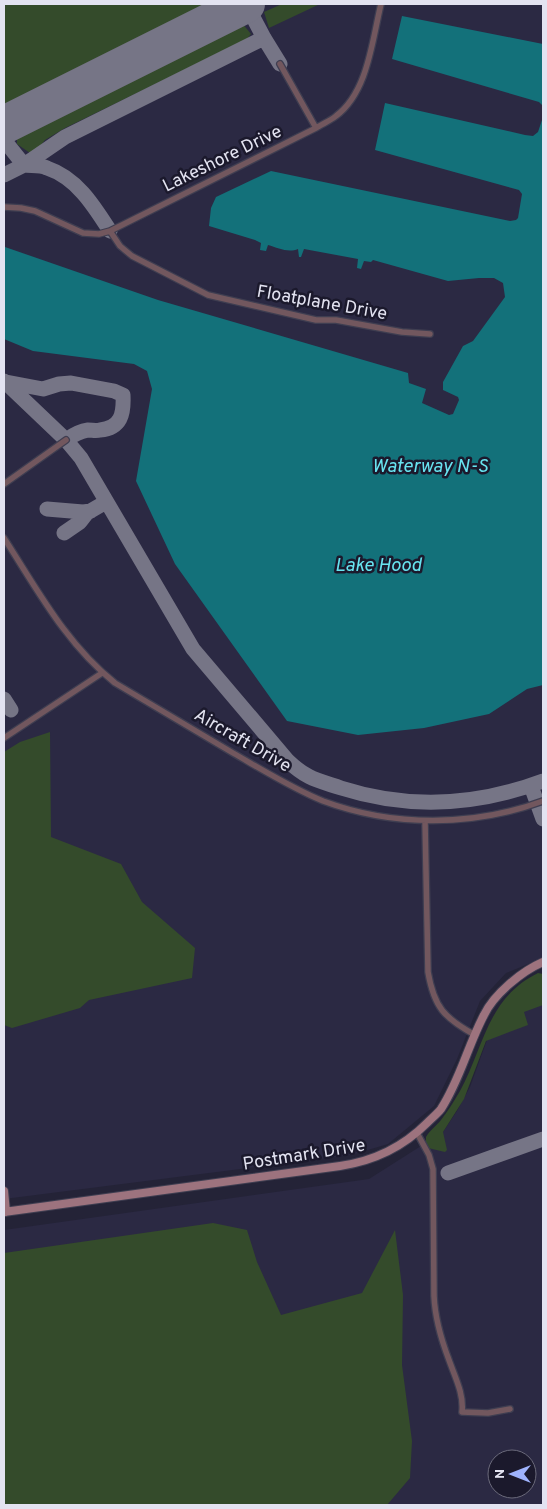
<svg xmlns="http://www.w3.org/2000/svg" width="547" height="1509" font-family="Overpass,sans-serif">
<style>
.built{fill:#2b2943;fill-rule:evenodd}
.green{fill:#344b2b}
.water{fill:#13717a}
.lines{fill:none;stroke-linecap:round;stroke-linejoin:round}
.taxiway{stroke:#767586;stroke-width:15}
.runway{stroke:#767586;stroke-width:38}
.street-casing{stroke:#3f3e51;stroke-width:8}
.secondary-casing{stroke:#3f3e51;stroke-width:10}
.street{stroke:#72575e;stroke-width:5.5}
.secondary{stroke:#9d737e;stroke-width:8}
.labels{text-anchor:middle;stroke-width:5;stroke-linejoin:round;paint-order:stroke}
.street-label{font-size:18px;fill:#e3e3f1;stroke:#1b192c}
.water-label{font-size:19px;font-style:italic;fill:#68e4f0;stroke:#1b192c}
</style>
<rect width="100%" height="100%" fill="#242337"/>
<path class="built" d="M167,4H543V958L506,973L480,1001L457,1059L434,1106L388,1144L351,1155L4,1199V83Z
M543,976V1505H4V1230L369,1179L443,1132L457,1111L470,1087L491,1029ZM497,1459H527V1489H497Z"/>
<path class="green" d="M4,4H205L4,106Z
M282,4H320L269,28L264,12Z
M242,23L251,34L246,40L65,128L45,140L36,151L30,153L17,144V137L23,133L232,25Z
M50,732L51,837L121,864L142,902L195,948L192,978L89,1000L80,1008L12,1028L4,1025V752L20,742Z
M538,973L543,974V1005L524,1012L528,1025L486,1041L464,1099L443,1132L447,1150L445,1152L428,1148L426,1142V1137C430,1130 436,1126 441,1120C448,1111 454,1101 460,1091C484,1047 487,998 538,973Z
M213,1223L247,1230L257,1262L281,1315L362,1293L395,1230L403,1295L402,1365L412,1441L410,1478L387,1505H4V1253Z"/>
<path class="water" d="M402,16L543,44V106L539,102L392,59Z
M385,103L525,135L533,136L538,132L543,117V685L527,689L489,714L424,728L358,735L287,721L175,564L136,481L152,389L147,371L134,364L33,351L4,339V255L5,247L158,300L408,373L409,383L426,389L422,403L449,415L453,414L459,400L458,397L443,390V382L463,346L473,341L505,297L503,283L494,278H479L448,281L373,260L371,262L364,261L361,269L357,268L358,259L304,249L301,257H299L298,249C288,253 278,248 268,245L266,251L260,250L261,243L255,240L209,226L211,208L216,197L271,171L510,221L516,220L518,218L522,194L519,190L375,150Z"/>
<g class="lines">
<path class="taxiway" d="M246,4L264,38L280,64
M4,140L24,165C31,166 41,165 47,168C77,178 94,206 110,231
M4,175L24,165L65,137L264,38
M4,381L66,440L81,458L193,649L288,761C307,779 317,780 341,788C410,810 476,806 543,781
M6,382L43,389L59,384L71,383L114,391L123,395C124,414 121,428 100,430C96,431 92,430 88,430C80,431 73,435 66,440
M47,509L83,512L91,511
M64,533L80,522L87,513L106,502
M4,699L11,710
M531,786L543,819
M448,1173L543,1139"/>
<path class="runway" d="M4,125L246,4"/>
<defs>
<path id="street" d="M280,64L316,128
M4,207L21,208L35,211L83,233L99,234L110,231L316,128C322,124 330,121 336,116C368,92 372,41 381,4
M110,231L120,246L132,256L208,295L316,320H336L402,332L430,334
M4,484L66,440
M4,538C37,589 66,644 115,683C154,706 193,729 233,753C261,769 293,789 323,801C393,827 473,827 543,801
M4,738L102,673
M425,821L428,972C434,1007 444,1018 475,1035
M417,1133L429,1155L433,1169L434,1296C435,1319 441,1339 449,1360C455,1377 464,1394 462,1412L488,1413L510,1409"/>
<path id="secondary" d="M4,1191L6,1212
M4,1212L340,1166C374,1161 403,1147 427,1123C432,1118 437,1114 441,1109C460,1080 468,1045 484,1015C494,994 522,971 543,962"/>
</defs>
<use href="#street" class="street-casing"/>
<use href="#secondary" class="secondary-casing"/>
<use href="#street" class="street"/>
<use href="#secondary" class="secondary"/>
</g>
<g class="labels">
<g class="street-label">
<text transform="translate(222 158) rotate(-26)" y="6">Lakeshore Drive</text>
<text transform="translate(322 302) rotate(10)" y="6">Floatplane Drive</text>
<text transform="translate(243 740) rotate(30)" y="6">Aircraft Drive</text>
<text transform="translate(304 1154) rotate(-9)" y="6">Postmark Drive</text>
</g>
<g class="water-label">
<text x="430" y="472">Waterway N-S</text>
<text x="378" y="571">Lake Hood</text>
</g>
</g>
<rect width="547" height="1509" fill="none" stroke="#e3e3f1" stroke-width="10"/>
<g transform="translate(512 1474) rotate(270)"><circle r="24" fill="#1b192c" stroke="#6b6a7b"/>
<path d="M0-4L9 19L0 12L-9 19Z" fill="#9fb3fd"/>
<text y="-8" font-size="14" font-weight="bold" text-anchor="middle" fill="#e3e3f1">N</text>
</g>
</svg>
